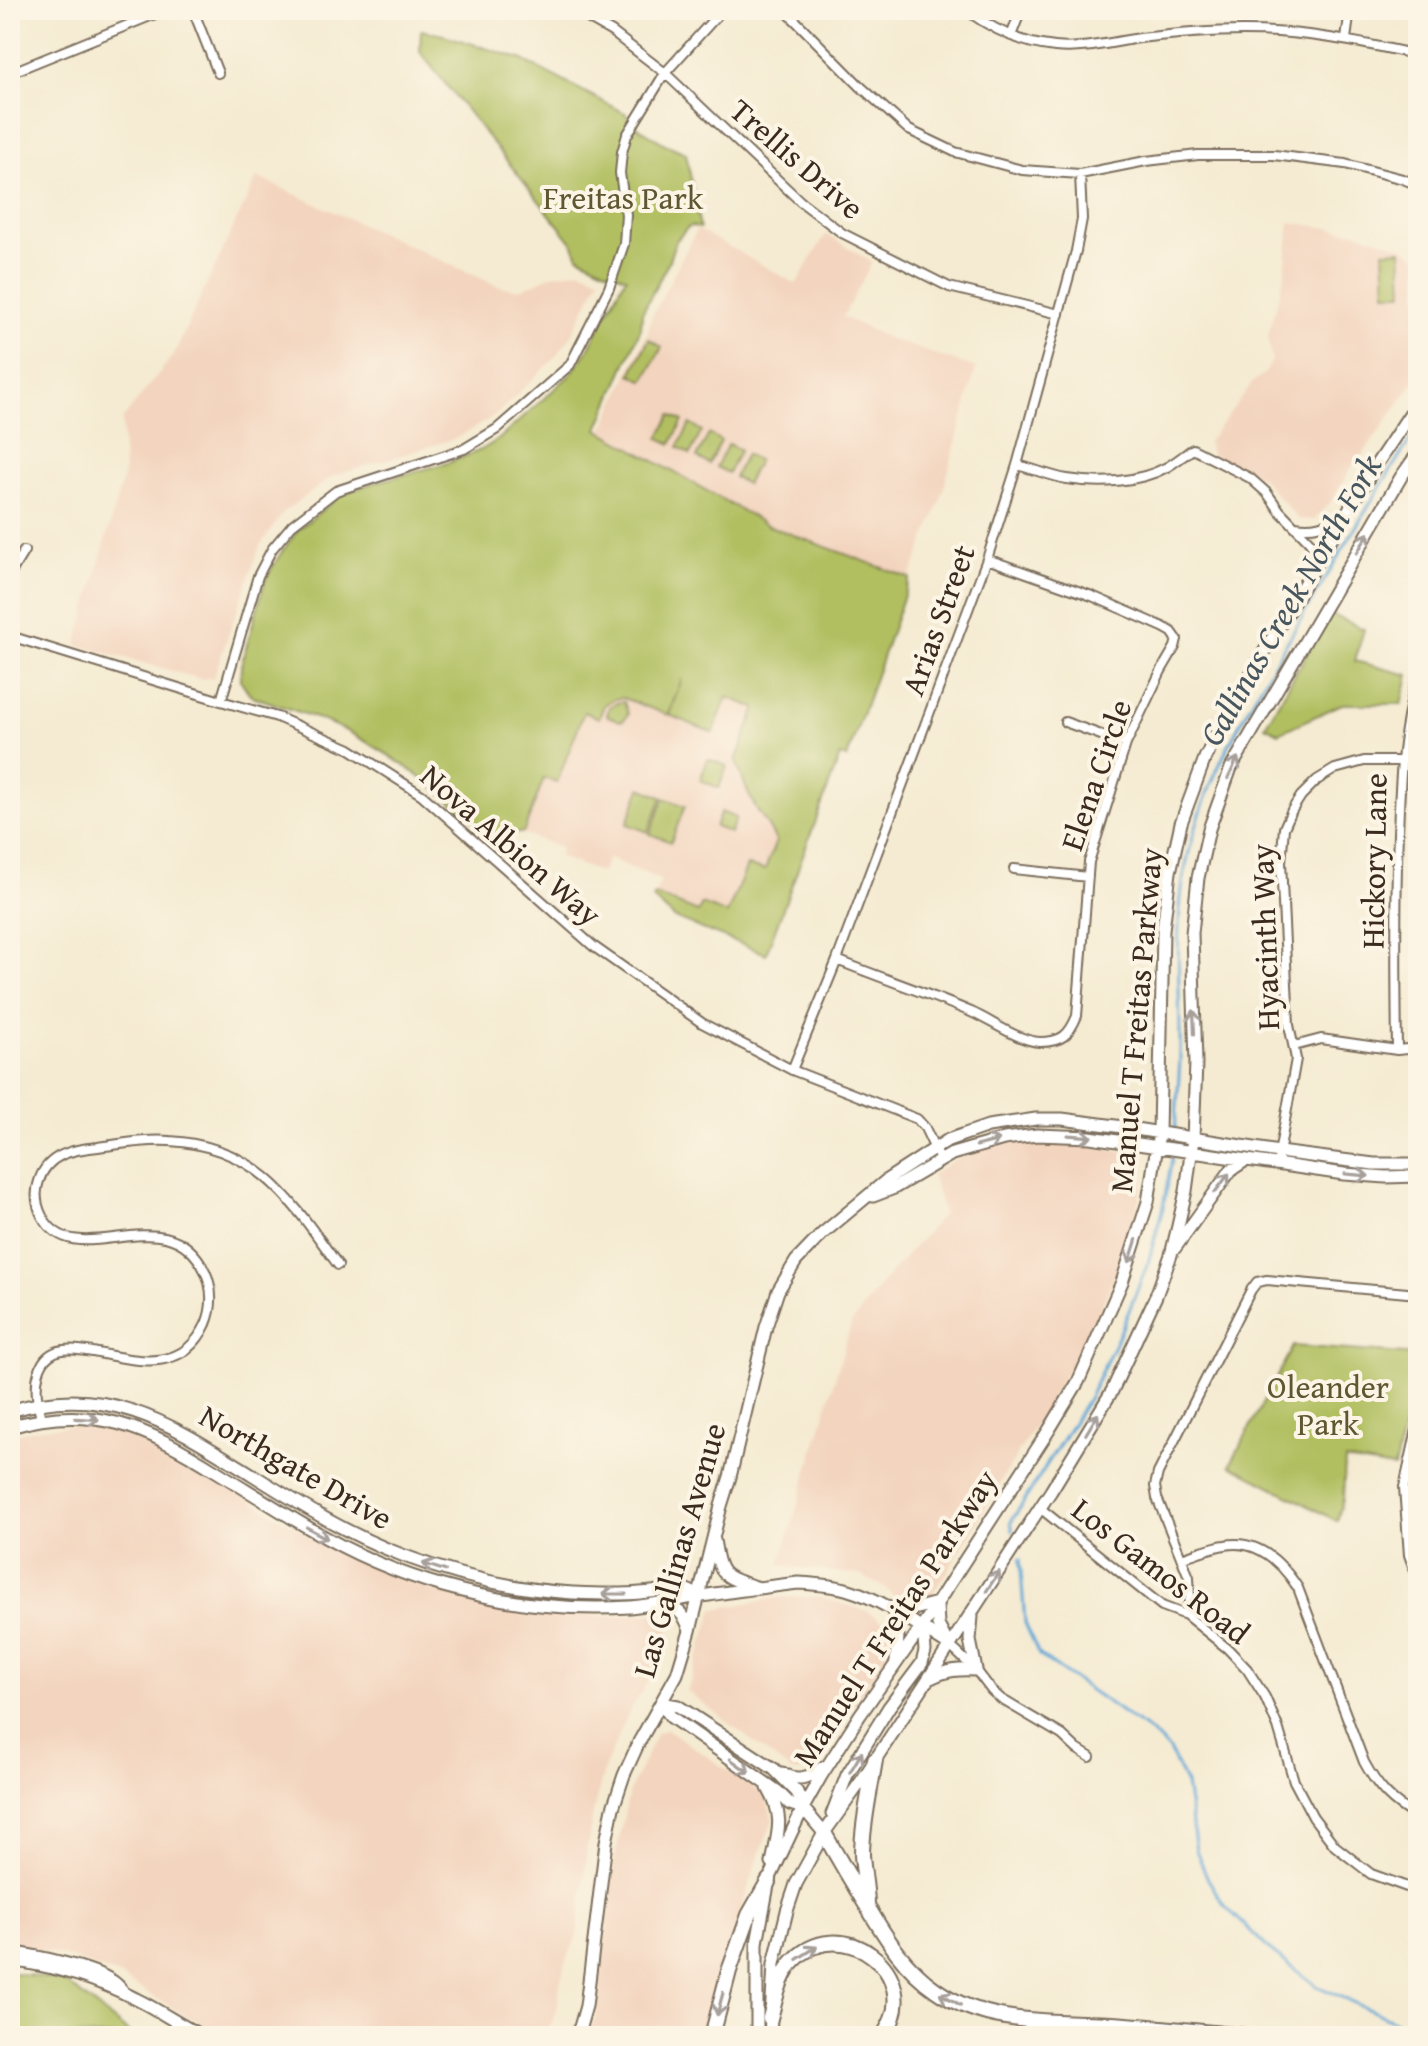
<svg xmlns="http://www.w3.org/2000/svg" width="1428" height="2046" font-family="'Gentium Book Plus',serif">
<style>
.built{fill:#f3d4be}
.green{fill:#b1bf61;stroke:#767440;stroke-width:2}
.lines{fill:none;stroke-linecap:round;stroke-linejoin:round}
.stream{stroke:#60a7d7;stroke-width:3}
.street-casing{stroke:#7c6e5d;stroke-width:12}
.secondary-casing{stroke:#7c6e5d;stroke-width:15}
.highway-casing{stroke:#7c6e5d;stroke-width:18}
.street{stroke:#fff;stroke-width:8}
.secondary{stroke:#fff;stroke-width:11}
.highway{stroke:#fff;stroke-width:14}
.oneway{stroke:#a79f9a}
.labels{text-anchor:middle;stroke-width:8;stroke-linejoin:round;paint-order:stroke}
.street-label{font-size:32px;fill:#3b2a1e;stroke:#fcf5e5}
.park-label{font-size:32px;fill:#5e5732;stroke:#fcf5e5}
.water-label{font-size:34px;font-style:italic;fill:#48565f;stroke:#fcf5e5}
</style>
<rect width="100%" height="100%" fill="#fcf5e5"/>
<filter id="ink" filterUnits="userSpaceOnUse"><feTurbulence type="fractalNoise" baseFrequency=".0125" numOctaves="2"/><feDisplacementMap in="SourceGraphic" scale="16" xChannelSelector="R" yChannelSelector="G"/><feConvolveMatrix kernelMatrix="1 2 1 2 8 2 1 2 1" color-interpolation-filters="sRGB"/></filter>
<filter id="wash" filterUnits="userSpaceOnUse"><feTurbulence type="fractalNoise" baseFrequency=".006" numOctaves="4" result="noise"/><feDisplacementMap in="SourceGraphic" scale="32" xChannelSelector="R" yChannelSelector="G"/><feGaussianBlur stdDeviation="1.8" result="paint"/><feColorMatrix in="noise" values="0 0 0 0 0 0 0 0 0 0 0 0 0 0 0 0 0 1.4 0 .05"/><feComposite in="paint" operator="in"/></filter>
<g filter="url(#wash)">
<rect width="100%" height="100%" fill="#f5ebd2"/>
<path class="built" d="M257,177L498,286L520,290L552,275L580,270L600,278L570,338L551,362L496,415L457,438L333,476L284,512L260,546L213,678L201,679L77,645L124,473L122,420L174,354Z
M1290,222L1356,232L1400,246L1418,257V377L1361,457L1350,469L1334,497L1314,520L1298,519L1261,477L1211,455L1208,442L1253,382L1265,373L1272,361L1268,336L1285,273Z
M697,229L796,284L826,234L872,262L843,317L889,339L976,368L940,502L910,578L769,526L602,431L648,331L652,316Z
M661,671L757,708L756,808L768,824L776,841L765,871L747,866L728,914L702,904L699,912L655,895L661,880L608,858L601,873L558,856L561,848L521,833L524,830L544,778L557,782L584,712L604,705L614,699L623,698L647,706Z
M1020,1140H1051L1129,1153L1139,1158L1145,1170L1134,1221L1115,1276L1081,1352L1066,1373L946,1574L927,1599L905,1604L895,1598L887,1589L860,1575L780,1565L851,1324L882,1283L943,1214L932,1175L954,1160L990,1146Z
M80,1425L121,1431L142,1438L178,1456L329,1547L381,1571L439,1592L487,1603L550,1613L617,1616L666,1612L673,1615L661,1656L648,1681L629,1712L605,1767L595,1804L587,1846L584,1883L577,1936L568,1957L560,1983L558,2005L551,2025L540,2036H255L233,2027L222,2032L189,2018L116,1974L58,1954L10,1945V1435L42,1428Z
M782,1597H820L867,1611L888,1625L892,1637L888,1652L814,1766L802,1772L790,1770L687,1691L714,1609Z
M667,1729L765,1796L773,1820L754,1869L702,2036H585L596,2016L615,1857L629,1792L657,1733Z"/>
<path class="green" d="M421,30L444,35L521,59L625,113L638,127L665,144L686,153L700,228L691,226L686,229L675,242L668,263L642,313L641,328L598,429L769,526L910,578L847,758L840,756L766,954L674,918L653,899L655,895L698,912L702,904L727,914L747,866L765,870L776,841C770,828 764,820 756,808C747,793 742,777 736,761L756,708L727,697L713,733L669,715L682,679L668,715L623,698L614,699L604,705L599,718L584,712L557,782L544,778L524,831L521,833L516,832L503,846C456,805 410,764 354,735C323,718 288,709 255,697L249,693L241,681V665L266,578L281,553L298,530L342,494L373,483L448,463L481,450L499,439L570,375L585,355L626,277L604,269L578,256L574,245L420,52Z
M1401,250L1403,293H1386L1384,251Z
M649,339L662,347L644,381L631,374Z
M671,415L683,421L671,444L659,438Z
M690,424L702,431L690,454L678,447Z
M709,434L721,441L709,464L697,457Z
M728,444L740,450L728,473L716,467Z
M746,454L758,461L746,484L734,477Z
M1330,614L1364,629L1355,661L1409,675L1402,704H1342L1279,733L1265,726Z
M624,702L628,714L624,720L620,721L607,716L609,707L616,703Z
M708,759L727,766L719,788L700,780Z
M641,788L662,797L648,832L627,824Z
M664,798L685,806L671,842L650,834Z
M721,812L736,818L730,833L715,827Z
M1293,1346L1418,1355V1394L1403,1431L1394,1468L1345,1460L1343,1500L1337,1521L1230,1465Z
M10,1972L64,1981L133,2036H10Z"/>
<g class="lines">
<path class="stream" d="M1175,1129C1177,1105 1179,1081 1180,1057C1181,998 1174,940 1183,882C1198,788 1244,714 1292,634C1325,579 1358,523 1392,468L1418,428
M1013,1531L1011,1522L1089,1397L1120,1333L1148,1263L1163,1207L1172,1159
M1020,1559L1025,1623L1039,1655L1149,1731L1169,1750L1186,1784L1196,1850L1208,1879L1224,1905L1272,1952L1317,1986L1392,2020L1404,2027"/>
</g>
</g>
<g filter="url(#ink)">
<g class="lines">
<defs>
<path id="street" d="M193,10L218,73
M574,10L612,32L665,73L800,201L842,233L949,287L1059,314
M785,10L860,86L909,130L955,152L1022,170L1080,174L1146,161L1198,155H1274L1345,164L1403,179L1418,185
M966,10C992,29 1023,44 1055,47C1084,50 1112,42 1140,38C1174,34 1208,31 1243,31C1303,31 1360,42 1418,55
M1011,36L1021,10
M1346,39L1350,10
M10,73L165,10
M1017,465C1034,469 1050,476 1067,479C1098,484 1138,483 1167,467C1176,462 1184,455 1193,449L1250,478L1267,493L1280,511L1310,542L1314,549L1317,562
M1295,526C1317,530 1327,523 1346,514
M10,578L13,569L24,551
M10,636L221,701L277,717L350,749L422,795L593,946L702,1023L792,1070L917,1119L925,1128L940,1160
M221,701L258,576L272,549L292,525L336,491L464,449L497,429L570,365L609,288L624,244L626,215L620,173L622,152L627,135L665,73L722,10
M1065,722L1126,744
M1014,869L1088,877
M837,960C881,978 927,993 971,1012C992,1021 1018,1041 1040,1042C1062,1042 1069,1035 1077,1016L1089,862L1126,744L1161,671L1175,647L1177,639L1172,632L1163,627L1092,596L987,559
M1294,1046L1321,1039L1397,1050L1418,1048
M1397,1050C1396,978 1395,906 1398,834C1400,778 1402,729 1418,675
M792,1070L837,960L987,559L1017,465L1076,251L1082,219L1080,174
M1277,1165L1296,1059L1289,1025L1281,862L1284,828L1292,810L1301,796L1317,780L1335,769L1364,761H1400
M41,1420C38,1405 34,1387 39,1372C57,1308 166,1410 206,1324C213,1308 213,1288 205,1271C167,1192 75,1278 42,1216C36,1204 35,1192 39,1181C47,1154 74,1149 98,1147C122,1144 146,1139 170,1141C258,1146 292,1201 338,1265
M1418,1425L1404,1487L1409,1555L1418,1580
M1040,1508L1162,1606L1186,1615L1228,1649L1247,1669L1265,1697L1278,1727L1294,1781L1313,1817L1335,1846L1371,1874L1418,1891
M1182,1558C1196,1553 1211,1547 1225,1545C1258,1539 1282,1563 1298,1588L1364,1762C1378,1788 1392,1803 1418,1817
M1186,1615L1190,1598L1189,1577L1157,1498L1155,1486L1158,1473L1251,1290L1257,1282L1267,1280L1418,1294
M950,1646L976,1670L992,1691L1001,1699L1062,1735L1077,1749L1090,1757"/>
<path id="secondary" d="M873,1196L894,1188L952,1154L1004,1139L1037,1135L1090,1137L1344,1174L1386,1177L1418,1176
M1175,1248L1231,1170L1246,1160
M10,1411C108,1380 174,1426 253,1475C301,1505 349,1535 402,1555C457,1576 515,1590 573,1593C596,1594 618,1595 640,1593C654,1592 669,1589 682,1589C688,1589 693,1593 699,1596
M10,1427C93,1402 147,1428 216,1471C247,1490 278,1510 309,1528C351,1553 397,1573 443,1586C503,1603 568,1611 630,1607C654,1605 678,1599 702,1596C734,1591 766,1587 798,1583C815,1584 833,1585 849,1590C886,1601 918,1626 950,1646
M714,1540C720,1576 721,1576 756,1587
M662,1604C677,1608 684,1613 689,1628
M937,1604L938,1625L948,1644
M893,1609L898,1636L896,1660
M894,1609L918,1608L937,1603
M931,1678C946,1670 959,1669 976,1670L970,1640L972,1616
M661,1703L678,1706L774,1769L797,1792L803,1808L824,1833
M661,1703L671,1717L777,1791L790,1804L803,1808
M782,1773C798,1782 810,1778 823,1767
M768,1788C785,1817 778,1832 772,1863
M832,1814L847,1775L889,1707L922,1663L925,1651L924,1639L921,1628
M10,1952C35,1956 92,1967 112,1981C116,1983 119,1987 122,1990
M10,1960C53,1966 98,1979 136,1999C159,2010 179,2025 202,2036
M575,2036L580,2027L586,2006L606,1842L613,1808L624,1775L639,1742L677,1674L690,1631L721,1506L730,1477L766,1327L778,1291L796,1261L822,1234L888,1179L948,1140L988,1126L1036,1119H1062L1123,1127L1279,1152L1374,1164H1418
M757,2036V1943L769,1880L803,1808L821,1776L860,1715L921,1628L1049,1430L1078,1382L1122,1282L1148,1202L1159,1133L1163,930L1170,872L1181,823L1205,758L1223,722L1317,562L1376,465L1418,402
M770,2036L774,1964L787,1911L796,1884L824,1833L862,1780L1051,1491L1112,1391L1156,1296L1171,1255L1178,1226L1186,1191L1193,1139L1196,1063L1192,933L1198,878L1209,829L1231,768L1401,477L1418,453"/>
<path id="highway" d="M824,1833C838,1858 852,1882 867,1906C886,1938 904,1968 936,1990C987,2026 1052,2021 1112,2024C1156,2027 1201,2032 1245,2036
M867,1906C867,1889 863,1872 862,1855C862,1824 870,1792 875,1760
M770,2018C775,2001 779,1979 790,1965C837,1907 929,1973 883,2036
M712,2036L729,1971L749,1915L769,1880"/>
</defs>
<use href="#street" class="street-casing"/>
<use href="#secondary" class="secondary-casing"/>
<use href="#highway" class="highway-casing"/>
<use href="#street" class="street"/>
<use href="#secondary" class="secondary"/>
<use href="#highway" class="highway"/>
</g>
<defs><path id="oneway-shaft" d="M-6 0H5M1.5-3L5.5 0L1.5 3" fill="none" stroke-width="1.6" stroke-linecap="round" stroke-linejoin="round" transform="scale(2)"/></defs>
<g class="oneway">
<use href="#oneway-shaft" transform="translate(1363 543) rotate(-59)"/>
<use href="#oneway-shaft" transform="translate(1233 768) rotate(-65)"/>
<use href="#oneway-shaft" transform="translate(1194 1022) rotate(-92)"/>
<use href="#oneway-shaft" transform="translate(1080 1136) rotate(4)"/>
<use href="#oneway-shaft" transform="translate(988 1143) rotate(-14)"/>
<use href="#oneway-shaft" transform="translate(1357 1175) rotate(5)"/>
<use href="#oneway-shaft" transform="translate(1222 1183) rotate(-53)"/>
<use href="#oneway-shaft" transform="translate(1133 1251) rotate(108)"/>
<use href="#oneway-shaft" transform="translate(87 1419) rotate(3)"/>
<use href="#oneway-shaft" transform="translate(1092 1424) rotate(-59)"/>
<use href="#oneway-shaft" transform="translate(317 1533) rotate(29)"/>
<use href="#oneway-shaft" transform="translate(434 1567) rotate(-162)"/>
<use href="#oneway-shaft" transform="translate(993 1581) rotate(-57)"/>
<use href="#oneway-shaft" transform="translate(614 1594) rotate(-180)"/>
<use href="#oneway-shaft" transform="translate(856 1762) rotate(-59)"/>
<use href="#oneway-shaft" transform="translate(740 1766) rotate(36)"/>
<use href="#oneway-shaft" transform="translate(807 1953) rotate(-32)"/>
<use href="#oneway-shaft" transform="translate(950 1999) rotate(-150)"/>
<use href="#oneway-shaft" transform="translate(720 2004) rotate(105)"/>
</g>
</g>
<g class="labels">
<g class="street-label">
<text transform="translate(797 159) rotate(41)" y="11">Trellis Drive</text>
<text transform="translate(938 620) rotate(-70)" y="11">Arias Street</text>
<text transform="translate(1096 775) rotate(-71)" y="11">Elena Circle</text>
<text transform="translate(511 845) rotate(41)" y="11">Nova Albion Way</text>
<text transform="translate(1374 861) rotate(-89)" y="11">Hickory Lane</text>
<text transform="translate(1265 937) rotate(-92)" y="11">Hyacinth Way</text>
<text transform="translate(1136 1020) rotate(-85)" y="11">Manuel T Freitas Parkway</text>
<text transform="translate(296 1467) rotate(30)" y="11">Northgate Drive</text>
<text transform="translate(679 1550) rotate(-74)" y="11">Las Gallinas Avenue</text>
<text transform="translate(1161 1571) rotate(38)" y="11">Los Gamos Road</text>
<text transform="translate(895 1618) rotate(-57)" y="11">Manuel T Freitas Parkway</text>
</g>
<g class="park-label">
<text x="623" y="209">Freitas Park</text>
<text x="1328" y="1398">Oleander<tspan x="1328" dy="37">Park</tspan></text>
</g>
<g class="water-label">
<text transform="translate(1290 600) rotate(-60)" y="12">Gallinas Creek North Fork</text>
</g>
</g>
<rect width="1428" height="2046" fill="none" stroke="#fcf5e5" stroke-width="40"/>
</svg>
